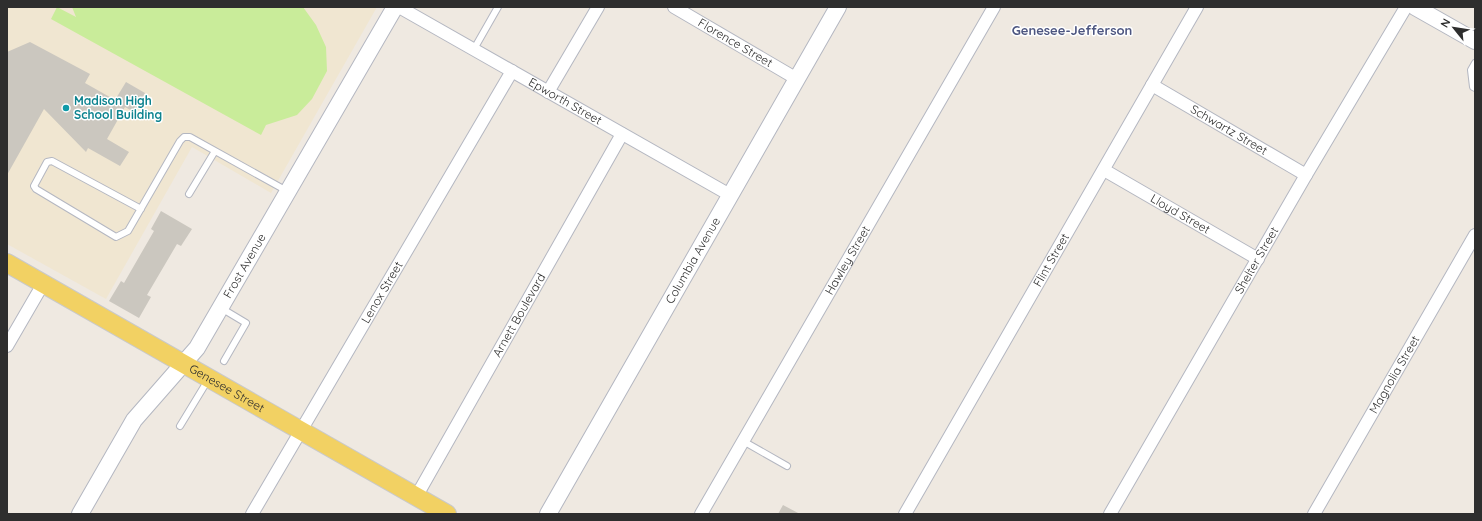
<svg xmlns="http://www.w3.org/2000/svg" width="1482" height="521" font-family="Quicksand,sans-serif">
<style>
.education{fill:#f0e6d1}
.pitch{fill:#c9ec9a}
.building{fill:#cbc7bf}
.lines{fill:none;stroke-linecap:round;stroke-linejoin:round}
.lane-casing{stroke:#b4b7c1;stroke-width:8}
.street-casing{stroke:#b4b7c1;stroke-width:14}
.secondary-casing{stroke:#b4b7c1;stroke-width:18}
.primary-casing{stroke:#c9c9c9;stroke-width:20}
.lane{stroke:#fff;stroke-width:6}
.street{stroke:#fff;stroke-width:12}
.secondary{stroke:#fff;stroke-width:16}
.primary{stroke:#f2d163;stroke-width:18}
.culture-dot{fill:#0f9aa8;stroke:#fff;stroke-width:1.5}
.labels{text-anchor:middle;stroke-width:3;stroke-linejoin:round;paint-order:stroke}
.street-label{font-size:12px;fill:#2e2e2e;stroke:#fff}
.culture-label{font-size:12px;font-weight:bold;fill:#0d838f;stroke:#fff;text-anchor:start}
.neighbourhood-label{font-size:13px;font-weight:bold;fill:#4d5680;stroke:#fff}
</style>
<rect width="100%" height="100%" fill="#efe9e1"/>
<path class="education" d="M7,7H377L271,193L192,147L106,299L7,244Z"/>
<path class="pitch" d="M57,7L76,17L72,7H303L316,25L326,47L327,71L312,99L297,115L266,125L261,135L51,19Z"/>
<path class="building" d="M30,42L90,74L85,83L115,100L126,82L145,93L134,112L125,107L107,139L129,152L120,166L88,148L86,152L44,109L7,175V52Z
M161,211L192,229L181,246L177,244L147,295L151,297L139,318L109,301L121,281L124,283L154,231L151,229Z
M783,505L800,514H778Z"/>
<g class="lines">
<defs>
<path id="lane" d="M474,49L498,7
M1475,63L1471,70L1473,87L1475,88
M189,194L215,151
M141,209L52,161L47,162L34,186L36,189L116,237L128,231L180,141L184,137H190L287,191
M221,308L246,323L224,361
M180,426L208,380
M743,441L787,466"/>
<g id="street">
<path id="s1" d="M399,7L730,195"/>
<path id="s2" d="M674,7L797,79"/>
<path id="s3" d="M1152,85L1306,175"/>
<path d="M548,92L598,7"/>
<path id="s4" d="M1104,170L1258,259"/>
<path d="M7,346L43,284"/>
<path id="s5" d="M416,497L622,134"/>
<path id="s6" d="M252,514L512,71"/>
<path id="s7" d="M701,514L994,7"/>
<path id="s8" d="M905,514L1197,7"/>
<path id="s9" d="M1110,514L1306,175L1406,7"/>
<path id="s10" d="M1314,514L1475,235"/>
</g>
<g id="secondary">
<path d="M1415,7L1475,41"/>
<path id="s11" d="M80,514L134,420L197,348L395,7"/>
<path id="s12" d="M548,514L838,7"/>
</g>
<g id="primary">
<path id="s13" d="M7,263L447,514"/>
</g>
</defs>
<use href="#lane" class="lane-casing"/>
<use href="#street" class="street-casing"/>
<use href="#secondary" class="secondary-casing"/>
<use href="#primary" class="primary-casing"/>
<use href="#lane" class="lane"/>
<use href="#street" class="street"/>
<use href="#secondary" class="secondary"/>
<use href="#primary" class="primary"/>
</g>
<circle class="culture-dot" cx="66" cy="108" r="4"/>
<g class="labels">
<g class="street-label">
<text dy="4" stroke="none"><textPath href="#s2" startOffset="71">Florence Street</textPath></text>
<text dy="4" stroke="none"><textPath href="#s1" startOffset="191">Epworth Street</textPath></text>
<text dy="4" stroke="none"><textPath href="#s3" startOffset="89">Schwartz Street</textPath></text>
<text dy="4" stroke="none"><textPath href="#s4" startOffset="88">Lloyd Street</textPath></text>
<text dy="4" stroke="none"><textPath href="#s7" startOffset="293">Hawley Street</textPath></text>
<text dy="4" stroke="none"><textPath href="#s8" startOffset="293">Flint Street</textPath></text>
<text dy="4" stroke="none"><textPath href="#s9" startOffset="293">Shelter Street</textPath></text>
<text dy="4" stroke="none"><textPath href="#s12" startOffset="292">Columbia Avenue</textPath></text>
<text dy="4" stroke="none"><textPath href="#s11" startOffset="299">Frost Avenue</textPath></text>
<text dy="4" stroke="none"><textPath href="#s6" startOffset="257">Lenox Street</textPath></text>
<text dy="4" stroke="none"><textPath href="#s5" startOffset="209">Arnett Boulevard</textPath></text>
<text dy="4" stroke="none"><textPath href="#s10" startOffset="161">Magnolia Street</textPath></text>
<text dy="4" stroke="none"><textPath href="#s13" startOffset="253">Genesee Street</textPath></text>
</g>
<g class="culture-label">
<text x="74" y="105">Madison High<tspan x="74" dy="14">School Building</tspan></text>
</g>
<g class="neighbourhood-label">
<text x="1072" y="35">Genesee-Jefferson</text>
</g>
</g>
<rect width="1482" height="521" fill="none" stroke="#2e2e2e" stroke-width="16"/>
<g transform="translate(1454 28) rotate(300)" stroke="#ffffff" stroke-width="3" paint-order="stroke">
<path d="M0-3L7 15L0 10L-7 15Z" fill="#2e2e2e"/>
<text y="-6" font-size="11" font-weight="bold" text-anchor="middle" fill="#2e2e2e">N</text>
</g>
</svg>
